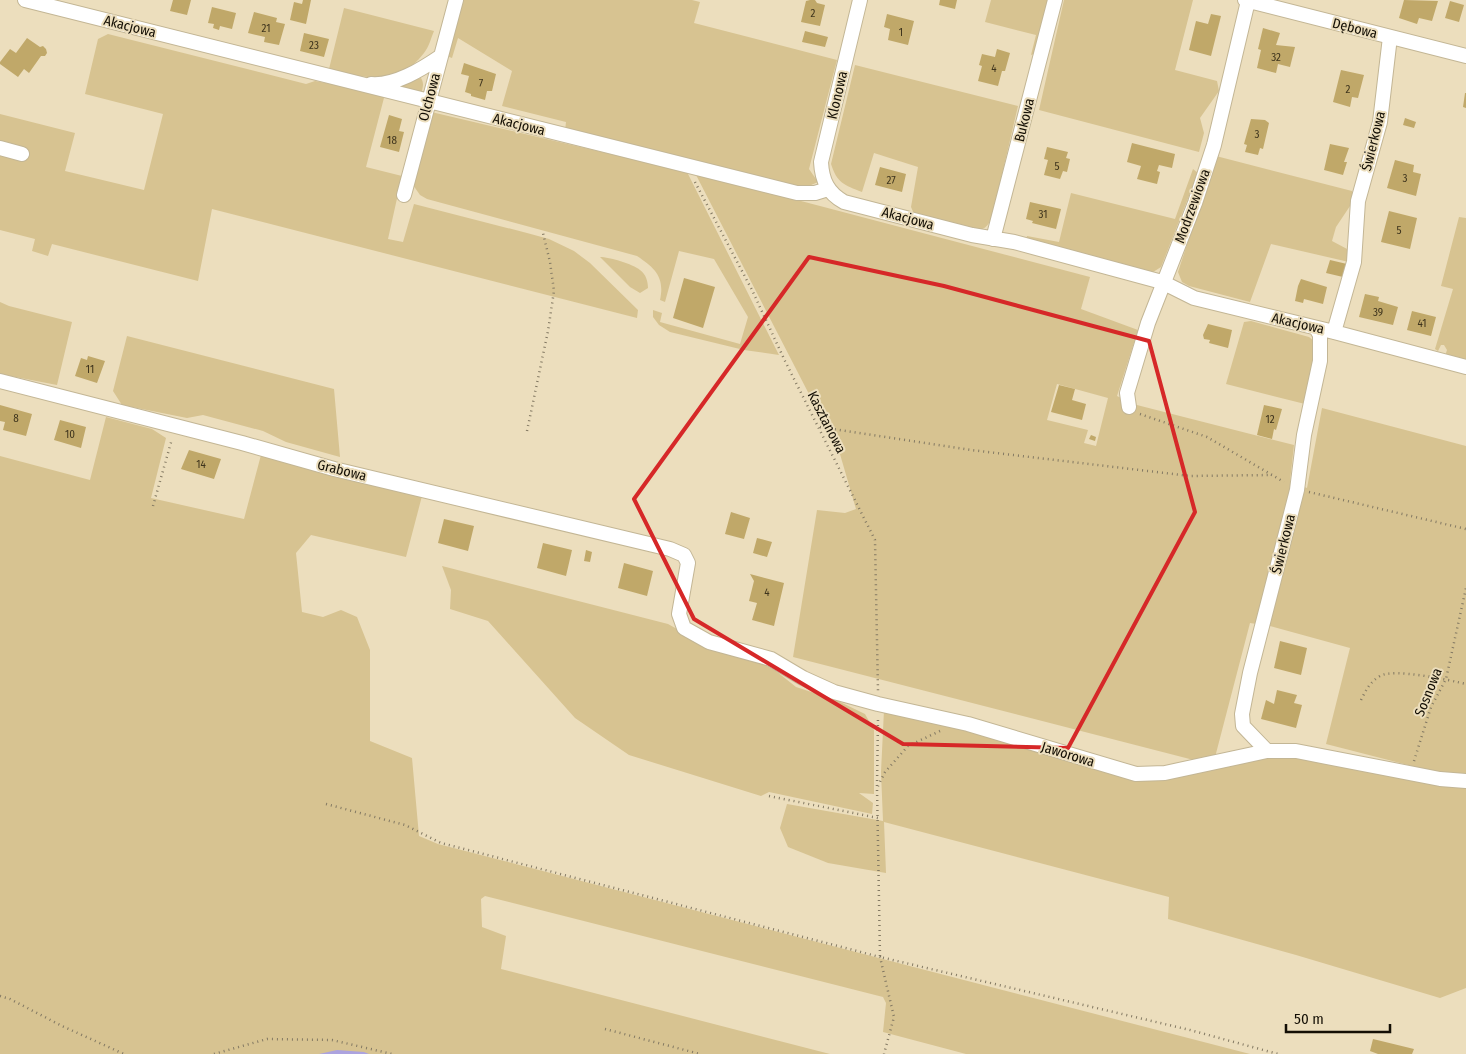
<svg xmlns="http://www.w3.org/2000/svg" width="1466" height="1054" font-family="'Fira Sans Condensed',sans-serif">
<style>
.green{fill:#d7c391;fill-rule:evenodd}
.water{fill:#aca3df}
.building{fill:#c0a869}
.lines{fill:none;stroke-linecap:round;stroke-linejoin:round}
.street-casing{stroke:#c3b695;stroke-width:16}
.path{stroke:#837963;stroke-width:2.5;stroke-dasharray:1 4;stroke-linecap:butt}
.street{stroke:#fff;stroke-width:14}
.marked{fill:none;stroke:#d62828;stroke-width:4;stroke-linejoin:round}
.labels{text-anchor:middle;stroke-width:4;stroke-linejoin:round;paint-order:stroke}
.number-label{font-size:11px;fill:#3e341d}
.street-label{font-size:14px;fill:#130e04;stroke:#ecdebd}
</style>
<rect width="100%" height="100%" fill="#ecdebd"/>
<path class="green" d="M461,0H692L700,2L694,23L837,60L809,169L818,182L802,189L565,131L566,122L502,106L512,71L458,38L452,58L444,55Z
M991,0H1050L1037,53L1031,55L1036,35L985,22Z
M1064,0H1193L1175,70L1217,81L1219,91L1200,118L1204,133L1199,152L1039,110Z
M344,8L434,31C431,38 429,47 424,53C397,88 366,78 329,69Z
M108,34L306,84L315,81L385,94L366,167L402,176L388,239L403,242L414,204L527,233L549,239L574,251L590,263L638,310L637,318L212,209L198,281L52,244L48,256L32,251L35,239L0,230V114L75,133L65,171L144,190L163,114L85,94L98,39Z
M855,65L1018,106L992,217C988,227 984,230 973,231L915,216L911,207L918,167L874,153L862,192C844,185 837,183 831,164Z
M421,78C424,83 423,86 422,91L418,93L400,87L411,80Z
M427,111L687,172L779,355L744,350L670,332L659,325L653,317V310L662,313L660,322L740,344L748,317L714,259L679,251L665,302L660,300C665,277 655,268 637,256L427,199L420,195L413,185Z
M1216,156L1352,191V203L1336,227L1332,241L1349,250V262L1271,244L1250,302L1189,286L1182,282L1178,272Z
M1193,169L1198,173L1161,267L1150,274L1026,240L1027,236L1059,242L1071,193L1175,219Z
M695,173L1090,277L1081,309L1138,330L1117,396L1133,404L1294,445L1290,481L1307,488L1322,408L1466,446V775H1447L1326,744L1350,648L1270,626L1250,623L1213,765L793,657L817,510L845,513L856,509L835,437L811,398ZM1057,384L1108,398L1096,446L1084,443L1088,430L1047,420Z
M1459,217L1466,218V362L1445,356L1447,350L1444,345H1441L1438,351L1435,349L1453,289L1441,286Z
M600,257C609,257 633,264 640,270C646,274 648,282 648,288L640,293L630,287Z
M0,302L9,306L72,322L57,385L0,374Z
M1251,321L1309,337L1314,341L1316,346L1305,404L1226,384L1244,322Z
M127,336L334,389L340,457L286,442L263,431L203,415L187,418L122,405L113,391Z
M106,417L152,429L166,438L151,498L244,519L261,455L332,476L422,496L406,557L311,535L296,553L302,612L323,617L341,610L357,617L370,650V741L412,758L419,836L438,844L1250,1054H966L883,1032L886,1003L883,997L485,896L481,899L482,927L506,936L501,969L830,1054H0V456L90,480Z
M442,566L668,624L686,634L760,662L776,671L796,687L836,700L865,714L874,730V794L859,793L873,803L872,814L769,792L761,796L629,755L575,718L488,621L450,609L451,590Z
M884,710L985,736L1129,777L1191,773L1275,757L1306,758L1466,786V988L1440,998L1296,955L1168,919L1169,897L884,822L886,873L828,863L788,847L780,828L787,804L883,821L881,772Z"/>
<path class="water" d="M337,1050L364,1052L369,1054H319Z"/>
<path class="building" d="M173,0H191L187,15L170,11Z
M303,0H311L306,24L290,20L294,2L302,4Z
M810,0H815L817,3L825,5L820,26L801,22L806,1Z
M940,0H957L955,9L939,5Z
M1404,0L1438,1L1432,21L1419,18L1417,24L1399,18Z
M1450,1L1464,5L1459,22L1445,18Z
M212,7L236,13L232,29L220,26L219,30L213,28L214,24L208,23Z
M254,12L277,18L276,22L285,24L279,45L264,42L265,37L248,33Z
M887,14L914,21L908,45L888,40L890,29L884,27Z
M1211,14L1221,16L1211,56L1189,50L1196,21L1208,24Z
M1263,28L1280,33L1276,45L1295,47L1290,67L1278,64L1276,73L1257,68L1261,50L1258,49Z
M805,31L828,37L825,47L802,42Z
M304,33L329,39L324,57L300,51Z
M27,38L40,47L43,46L46,49L47,53L45,56H41L29,73L24,69L18,77L0,64V62L10,49L16,53Z
M997,49L1010,53L1005,71H1002L998,86L978,81L982,66L979,65L982,54L995,57Z
M464,63L496,74L492,91H487L485,100L471,96V94L465,92L469,76L461,74Z
M1341,70L1364,75L1358,98L1352,97L1350,107L1333,102Z
M1465,93H1466V108L1463,107Z
M389,115L402,119L399,131L404,132L399,152L380,147Z
M1405,118L1416,122L1414,128L1403,125Z
M1251,119L1265,120L1269,123L1263,149L1260,148L1258,155L1245,152L1247,145L1244,144Z
M1132,143L1175,154L1172,168L1159,165L1157,171L1160,172L1157,184L1137,179L1141,166L1127,162Z
M1330,144L1349,148L1344,162H1347L1343,175L1324,170Z
M1047,147L1068,152L1066,158L1070,159L1067,172L1063,171L1060,179L1044,175L1048,160L1044,159Z
M1395,160L1414,165L1413,172L1421,174L1416,196L1387,188Z
M880,167L906,174L902,192L875,185Z
M1030,202L1061,209L1056,229L1032,223L1033,221L1026,219Z
M1389,211L1417,218L1410,249L1381,242Z
M1330,260L1347,264L1343,277L1326,273Z
M684,278L715,287L703,328L673,318Z
M1301,279L1327,287L1323,304L1304,299L1303,303L1295,301L1298,286Z
M1365,294L1379,297L1378,301L1398,307L1393,325L1359,317Z
M1412,311L1436,317L1431,336L1407,330Z
M1208,324L1232,330L1228,348L1209,343L1210,340L1204,339L1203,335Z
M88,356L105,361L97,383L75,376L81,358L87,360Z
M1059,385L1075,389L1072,400L1086,404L1082,420L1051,412Z
M0,405L32,414L26,436L3,430L5,422L0,421Z
M1264,405L1282,409L1276,430L1274,429L1272,439L1257,435Z
M60,420L86,427L81,448L54,440Z
M1091,435L1096,437L1095,441L1089,439Z
M189,450L221,459L214,479L181,469Z
M731,512L750,518L744,539L725,534Z
M444,519L474,526L468,551L438,543Z
M757,538L772,542L767,557L753,553Z
M543,543L572,550L566,576L537,568Z
M586,550L592,552L590,562L584,561Z
M624,563L653,571L647,596L618,588Z
M750,574L784,583L774,626L752,620L757,603L749,601L754,581Z
M1280,641L1307,648L1301,675L1274,668Z
M1277,690L1297,695L1294,703L1302,705L1296,728L1261,719L1266,700L1274,704Z
M1373,1039L1414,1049L1412,1054H1378L1370,1051Z"/>
<g class="lines">
<defs>
<path id="street" d="M25,0L797,193H815L828,189
M860,0L821,162C822,181 828,193 844,202L972,235L1014,242L1162,282L1194,298L1334,332L1466,367
M1245,0L1466,56
M371,84C395,86 422,69 441,56
M0,148L22,154
M404,195L456,0
M993,239L1055,0
M1334,332L1354,262L1358,201L1380,122L1390,37
M0,381L242,443L334,469L670,549L684,555L688,563L679,614L684,628L709,642L771,659L803,678L834,692L878,704L968,724L1136,774L1165,773L1267,751H1296L1440,779L1466,781
M1129,407L1127,393L1148,323L1195,203L1214,145L1248,1
M1267,751L1243,726L1242,714L1250,673L1297,490L1304,435L1320,361V335L1316,328"/>
</defs>
<use href="#street" class="street-casing"/>
<path class="path" d="M695,182L752,290L785,361L875,540L878,691
M1140,414L1207,437L1284,482
M820,427L971,450L1190,476L1272,475
M527,431L548,331L554,291L550,262L543,233
M1309,492L1466,529
M153,506L172,439
M1361,700C1366,690 1370,682 1380,676C1394,668 1449,680 1466,684
M940,731L908,746L885,772L877,788L880,957L1190,1030L1278,1054
M1414,761L1431,707L1446,679L1466,588
M877,786L878,717
M769,796L878,818
M326,804L405,825L441,843L880,957L894,1017L884,1054
M0,996L10,999L62,1026L124,1054
M605,1029L700,1054
M214,1054L267,1039L332,1040L392,1054"/>
<use href="#street" class="street"/>
</g>
<path class="marked" d="M809,257L944,286L1149,341L1195,512L1068,748L903,744L694,619L634,499Z"/>
<g class="labels">
<g class="number-label">
<text x="813" y="17">2</text>
<text x="266" y="32">21</text>
<text x="901" y="36">1</text>
<text x="314" y="49">23</text>
<text x="1276" y="61">32</text>
<text x="994" y="72">4</text>
<text x="481" y="87">7</text>
<text x="1348" y="93">2</text>
<text x="1257" y="138">3</text>
<text x="392" y="144">18</text>
<text x="1057" y="170">5</text>
<text x="1405" y="182">3</text>
<text x="891" y="184">27</text>
<text x="1043" y="218">31</text>
<text x="1399" y="234">5</text>
<text x="1378" y="316">39</text>
<text x="1422" y="327">41</text>
<text x="90" y="373">11</text>
<text x="16" y="422">8</text>
<text x="1270" y="423">12</text>
<text x="70" y="438">10</text>
<text x="201" y="468">14</text>
<text x="767" y="596">4</text>
</g>
<g class="street-label">
<text transform="translate(130 26) rotate(14)" y="5">Akacjowa</text>
<text transform="translate(1355 28) rotate(14)" y="5">Dębowa</text>
<text transform="translate(837 95) rotate(-77)" y="5">Klonowa</text>
<text transform="translate(429 97) rotate(-75)" y="5">Olchowa</text>
<text transform="translate(1024 120) rotate(-76)" y="5">Bukowa</text>
<text transform="translate(519 124) rotate(14)" y="5">Akacjowa</text>
<text transform="translate(1373 141) rotate(-76)" y="5">Świerkowa</text>
<text transform="translate(1192 206) rotate(-70)" y="5">Modrzewiowa</text>
<text transform="translate(908 218) rotate(15)" y="5">Akacjowa</text>
<text transform="translate(1298 323) rotate(13)" y="5">Akacjowa</text>
<text transform="translate(827 422) rotate(63)" y="5">Kasztanowa</text>
<text transform="translate(342 470) rotate(14)" y="5">Grabowa</text>
<text transform="translate(1283 544) rotate(-76)" y="5">Świerkowa</text>
<text transform="translate(1428 692) rotate(-68)" y="5">Sosnowa</text>
<text transform="translate(1068 754) rotate(17)" y="5">Jaworowa</text>
</g>
</g>
<path d="M1286 1024v8h104v-8" fill="none" stroke="#130e04" stroke-width="2.5"/>
<text x="1294" y="1024" font-size="15" fill="#130e04" stroke="#ecdebd" stroke-width="4" paint-order="stroke">50 m</text>
</svg>
